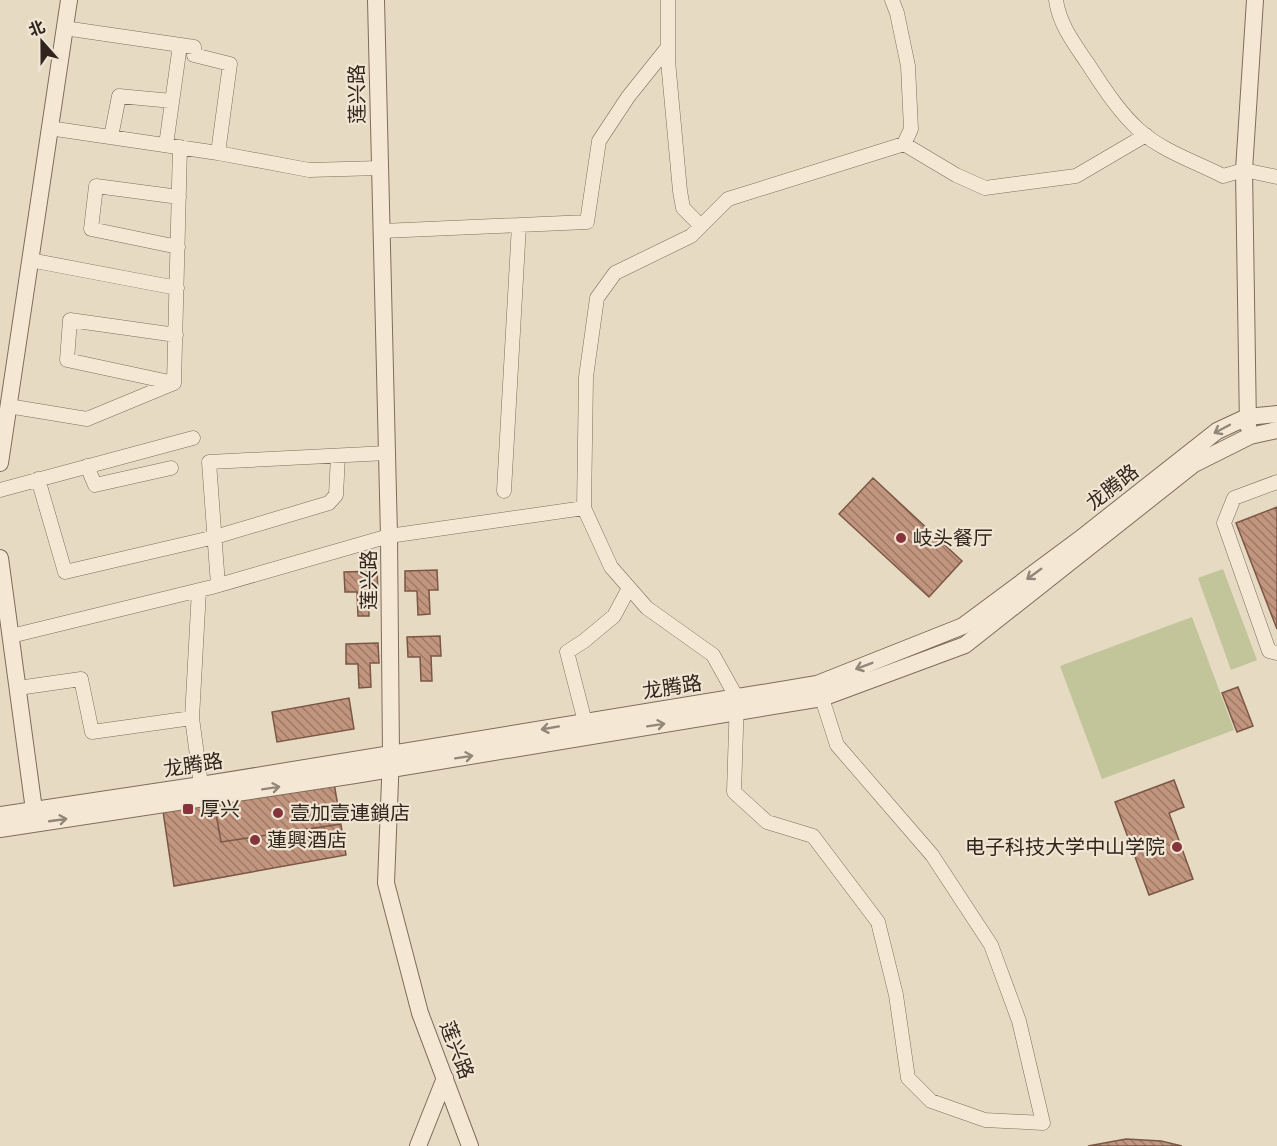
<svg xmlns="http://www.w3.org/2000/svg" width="1277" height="1146" font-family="Literata,'Noto Sans SC',serif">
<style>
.green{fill:#c2c499}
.building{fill:url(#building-back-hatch);stroke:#7b5745;stroke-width:1.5}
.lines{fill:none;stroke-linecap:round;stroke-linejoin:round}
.minor-casing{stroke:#7f6c5c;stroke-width:15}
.tertiary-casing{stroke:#7f6c5c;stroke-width:18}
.minor{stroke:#f4e8d5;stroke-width:14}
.tertiary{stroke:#f4e8d5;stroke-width:16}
.oneway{stroke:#92877a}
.poi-dot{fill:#86343b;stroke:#f0e5d2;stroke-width:2}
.labels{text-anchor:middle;stroke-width:4.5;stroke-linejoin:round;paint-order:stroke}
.street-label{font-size:20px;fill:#31261e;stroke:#f0e5d2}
.poi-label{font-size:20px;fill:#31261e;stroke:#f0e5d2;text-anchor:start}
</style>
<defs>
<pattern id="building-back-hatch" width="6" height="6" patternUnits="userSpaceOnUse" patternTransform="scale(1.5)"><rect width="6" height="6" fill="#c1957e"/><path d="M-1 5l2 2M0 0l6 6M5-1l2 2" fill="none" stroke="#9d7967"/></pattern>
</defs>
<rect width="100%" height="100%" fill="#e7dac3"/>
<path class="green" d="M1223,569L1257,660L1231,670L1198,578Z
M1192,617L1234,730L1102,779L1060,666Z"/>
<path class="building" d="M873,478L962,561L929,597L839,514Z
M1277,507V629L1236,523Z
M437,570L438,590H429L430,614L418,615L417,591H405V571Z
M377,571L378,591L368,592L369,616H358L357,592H345L344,572Z
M440,636L441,656H431L432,681H421L420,657H408L407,637Z
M378,643L379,663H370L371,687L359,688L358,664H346V644Z
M1238,687L1253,726L1237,732L1222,693Z
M349,698L354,729L277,742L272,712Z
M1174,780L1184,807L1169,813L1193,879L1149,895L1115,802Z
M334,783L346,855L174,886L163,811Z
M334,783L341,824L221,842L214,802Z
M1126,1139L1161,1141L1182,1146H1088Z"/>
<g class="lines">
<defs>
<path id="minor" d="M668,0V61L680,191L683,208L701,226
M892,0L897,13L908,66L911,129L904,144
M1056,0C1059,23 1073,42 1086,61C1102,85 1117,110 1139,130C1162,151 1196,162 1223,176L1244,170L1277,177
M64,28L194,47V55L230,64L218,153
M49,128L218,153L309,170L380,168
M111,137L119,96L172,101
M166,145L180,45
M382,231L587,222L599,141L628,97L668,47
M178,247L91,229L96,186L179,197
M30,260L177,288
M174,383L67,360L70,320L176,335
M8,406L87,419L174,383L180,147
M87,466L95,485L171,468
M38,479L65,572L215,537L329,503L336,495L338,456
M1277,482L1234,498L1224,523L1269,651L1277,653
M0,490L193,438
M504,491L519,225
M218,585L209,462L387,453
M199,590L192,718L201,785
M11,636L212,587L389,536L584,508
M18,688L81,679L92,732L192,718
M819,689L837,745L932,855L991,945L1019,1021L1043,1123L985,1120L931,1101L908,1078L896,995L878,922L813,836L767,822L734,792L737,698L713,655L647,608L611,567L584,508L586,377L597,298L615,273L691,236L728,199L904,144L956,175L985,188L1076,176L1146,135
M585,722L567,652L584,641L614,616L629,588"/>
<path id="tertiary" d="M376,0L389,536L391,755L386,883L420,1013L470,1146
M1248,426L1244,170L1255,0
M0,463L69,0
M0,558L34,810V820
M0,815L201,785L817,684L963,626L1080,539L1217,431L1247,417L1277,414
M0,829L355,775L822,698L965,645L1194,464L1250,436L1277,430
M418,1146L445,1078"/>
</defs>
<use href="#minor" class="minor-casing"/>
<use href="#tertiary" class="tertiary-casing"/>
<use href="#minor" class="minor"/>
<use href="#tertiary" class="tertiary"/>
</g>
<defs><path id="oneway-shaft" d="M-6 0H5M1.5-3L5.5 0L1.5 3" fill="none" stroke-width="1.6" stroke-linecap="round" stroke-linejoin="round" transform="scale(1.5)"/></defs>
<g class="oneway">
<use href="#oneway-shaft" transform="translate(1222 429) rotate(152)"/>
<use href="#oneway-shaft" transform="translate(1034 574) rotate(144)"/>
<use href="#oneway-shaft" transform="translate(864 666) rotate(159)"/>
<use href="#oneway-shaft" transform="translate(656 725) rotate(-9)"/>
<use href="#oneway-shaft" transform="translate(550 728) rotate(170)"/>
<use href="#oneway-shaft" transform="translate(464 757) rotate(-9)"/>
<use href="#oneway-shaft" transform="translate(271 788) rotate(-9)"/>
<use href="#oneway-shaft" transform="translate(58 820) rotate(-8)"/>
</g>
<g class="poi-dot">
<circle cx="901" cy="538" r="6"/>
<rect x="182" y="803" width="12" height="12" rx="3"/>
<circle cx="278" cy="813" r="6"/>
<circle cx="255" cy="840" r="6"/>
<circle cx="1177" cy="847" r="6"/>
</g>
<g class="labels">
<g class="street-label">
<text transform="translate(357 94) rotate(-91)" y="7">莲兴路</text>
<text transform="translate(1112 487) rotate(-38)" y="7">龙腾路</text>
<text transform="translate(369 580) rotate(-90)" y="7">莲兴路</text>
<text transform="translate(672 687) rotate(-9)" y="7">龙腾路</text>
<text transform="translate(193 765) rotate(-9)" y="7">龙腾路</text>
<text transform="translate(457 1050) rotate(69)" y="7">莲兴路</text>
</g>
<g class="poi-label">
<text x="913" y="545">岐头餐厅</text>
<text x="200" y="816">厚兴</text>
<text x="290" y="820">壹加壹連鎖店</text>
<text x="267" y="847">蓮興酒店</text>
<text x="1165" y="854" text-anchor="end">电子科技大学中山学院</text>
</g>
</g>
<g transform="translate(42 42) rotate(339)" stroke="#f0e5d2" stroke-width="4.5" paint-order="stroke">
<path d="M0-4.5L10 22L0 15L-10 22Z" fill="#31261e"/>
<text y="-9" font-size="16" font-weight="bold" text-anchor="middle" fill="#31261e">北</text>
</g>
</svg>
